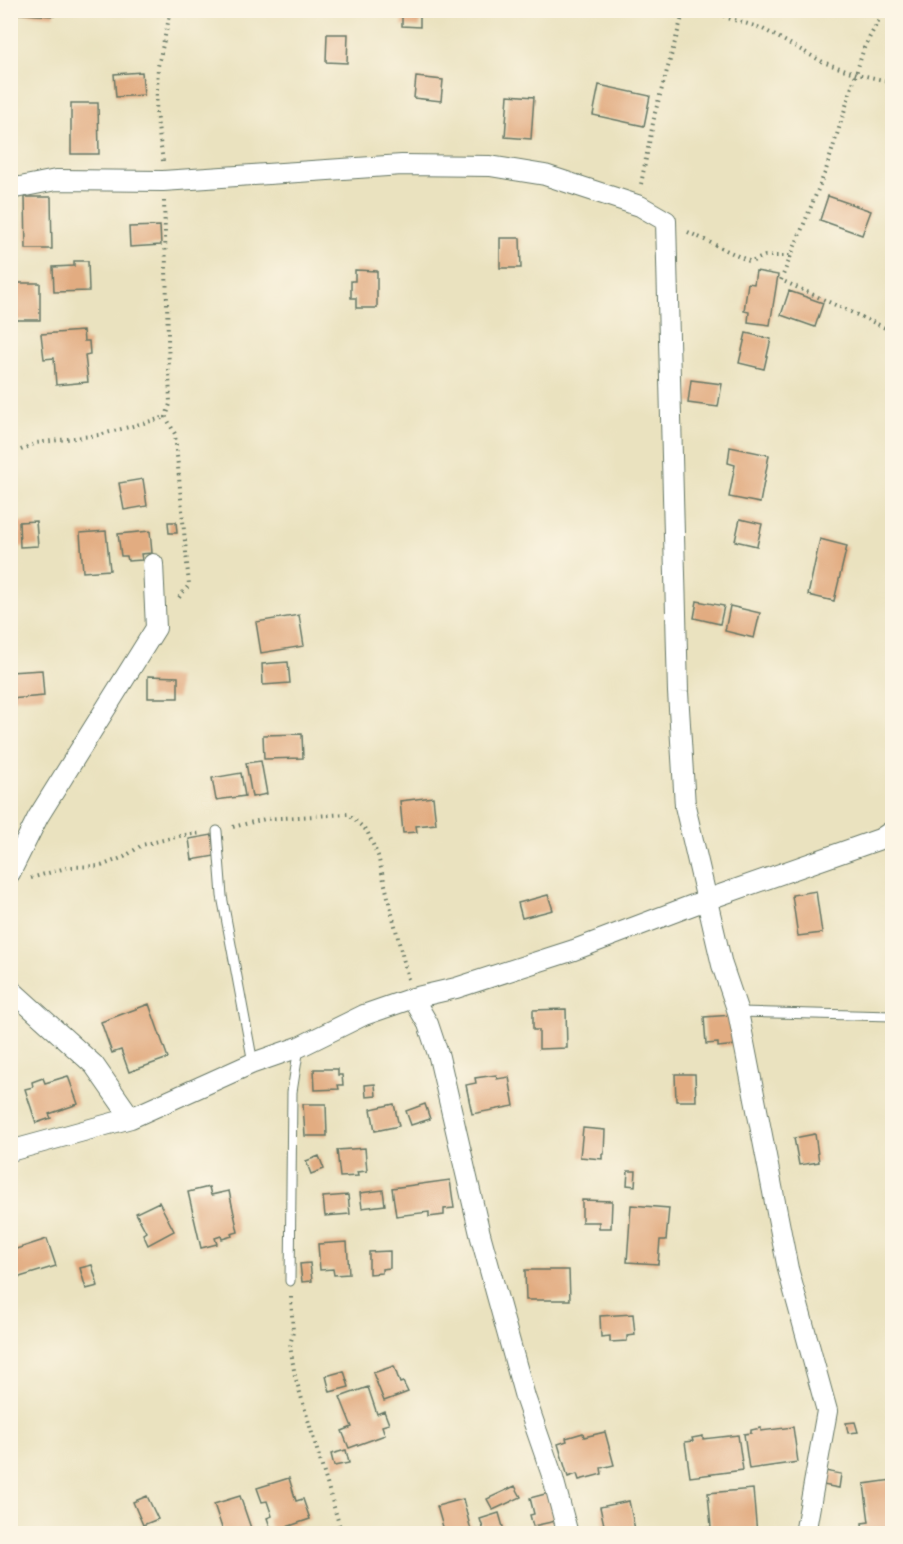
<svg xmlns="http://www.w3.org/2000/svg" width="903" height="1544" font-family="'Libre Caslon Text',serif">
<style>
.building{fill:#e2ac81}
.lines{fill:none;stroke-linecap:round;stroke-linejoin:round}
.lane-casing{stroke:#667765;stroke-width:11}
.street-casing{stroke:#667765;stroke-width:22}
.path{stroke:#667765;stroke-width:4;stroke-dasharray:1.5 4.5;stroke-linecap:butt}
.lane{stroke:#fff;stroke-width:9}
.street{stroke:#fff;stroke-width:20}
</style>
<rect width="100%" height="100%" fill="#fcf5e5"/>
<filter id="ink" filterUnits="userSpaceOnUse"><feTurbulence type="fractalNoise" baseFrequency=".0167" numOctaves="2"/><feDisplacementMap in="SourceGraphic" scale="12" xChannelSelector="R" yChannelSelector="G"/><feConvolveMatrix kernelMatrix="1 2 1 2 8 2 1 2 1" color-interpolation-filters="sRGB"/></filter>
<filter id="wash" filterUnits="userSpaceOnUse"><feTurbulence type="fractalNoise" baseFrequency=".008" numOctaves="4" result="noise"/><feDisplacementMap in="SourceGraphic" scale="24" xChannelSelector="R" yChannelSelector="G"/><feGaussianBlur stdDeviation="1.35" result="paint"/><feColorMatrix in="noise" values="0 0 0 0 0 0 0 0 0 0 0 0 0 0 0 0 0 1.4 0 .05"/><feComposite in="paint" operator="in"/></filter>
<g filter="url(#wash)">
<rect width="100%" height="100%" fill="#eae2bf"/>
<g id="blocks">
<path class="building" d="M10,10H54V16L10,13Z
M402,12L420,13V27L402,26Z
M327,34H348L347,63L326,62Z
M142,72L144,95L116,97L114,74Z
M416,77L443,80L441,101L414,98Z
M599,85L650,96L644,126L593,115Z
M508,95L534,97L531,139L505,137Z
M71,103H98L99,154H71Z
M828,196L871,211L862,235L820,220Z
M25,197H51L52,249H26Z
M160,226L161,245L130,247L129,227Z
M500,238H520L521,268H500Z
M74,261H88L89,291L54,292L53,267L74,266Z
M355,270L377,271V308H356V298H351V281H355Z
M756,271L778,275L770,325L748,322L749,312L744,311L748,283L754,284Z
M15,283H40V320H14Z
M789,291L823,303L815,327L781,315Z
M83,331L84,341H89L90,354L85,355L88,382L56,385L54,358L44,359L41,334Z
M746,333L771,339L764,369L739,363Z
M691,380L722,384L718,407L688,403Z
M730,447L769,455L760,503L729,497L735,465L728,463Z
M143,479L147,506L124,510L119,483Z
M740,519L762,524L757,546L735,541Z
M36,521L38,546L20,547L19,522Z
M168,522H176L177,533H169Z
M106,531L110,570L83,572L80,533Z
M150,531L152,553L141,554L142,560L128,561L127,556H121L118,534Z
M820,539L847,546L834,601L808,595Z
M697,601L724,606L720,624L694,618Z
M730,606L760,613L754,638L725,631Z
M299,615L304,646L261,653L256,622Z
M288,662L290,683L263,685L262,664Z
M42,670L44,696L10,699V672Z
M148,676L178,677V698H148Z
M302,734L303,758L264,759L263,735Z
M261,761L267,794L252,797L246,763Z
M241,773L245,796L216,800L212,778Z
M433,797L436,824L416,826L417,832L403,833L400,801Z
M212,835L215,856L192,860L189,839Z
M816,891L822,933L798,936L792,895Z
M548,895L553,910L522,918L518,903Z
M149,1004L168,1058L129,1072L121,1050L112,1053L101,1022Z
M566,1009L567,1048L539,1049V1030H533V1010Z
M733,1015L736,1045L718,1047V1043L706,1044L704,1017Z
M314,1069H338V1075H342L343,1085H338L339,1089L315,1090Z
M675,1074H695L696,1101H676Z
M496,1075L497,1079L509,1077L514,1106L472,1114L466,1085L476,1083L475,1078Z
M68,1076L78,1104L49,1114L51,1118L36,1123L25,1089L33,1087L32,1082L43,1078L45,1083Z
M375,1084L376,1096L366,1097L365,1085Z
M303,1104H326L327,1136H305Z
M394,1104L399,1126L375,1131L371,1109Z
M425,1104L430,1119L411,1125L406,1111Z
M583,1128L605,1130L604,1154H602V1159L580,1157Z
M815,1134L819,1162L799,1165L794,1138Z
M365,1148L367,1171L357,1172L358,1176L340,1177L337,1150Z
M319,1156L324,1169L311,1174L306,1161Z
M628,1171H636L635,1186L627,1185Z
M450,1180L454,1208L444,1209V1215L429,1217V1212L396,1216L392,1188Z
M209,1187L211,1195L229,1191L238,1232L231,1234L232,1236L222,1239L221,1236L215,1238L217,1244L201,1248L188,1192Z
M383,1190L385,1205L362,1208L360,1193Z
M348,1195L350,1214L325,1216L323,1197Z
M582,1200L612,1201L611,1228H599V1222H582Z
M159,1202L174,1231L148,1245L143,1234L146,1232L136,1213Z
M631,1205L669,1208L666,1240H660L658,1264L627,1262Z
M47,1239L56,1266L10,1280V1251Z
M347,1242L349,1274L334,1275L333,1269L320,1270L318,1244Z
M390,1251V1268L382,1269V1273L369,1274V1252Z
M310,1263L312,1281L302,1282L300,1264Z
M92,1265L98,1286L86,1289L80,1268Z
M525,1270H569L570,1300H526Z
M633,1314L635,1335L627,1336V1341L610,1342V1336L601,1337L600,1316Z
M394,1366L400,1383L403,1382L408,1392L384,1401L373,1373Z
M344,1371L349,1387L330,1392L326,1376Z
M368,1387L377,1414L384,1411L389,1424L382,1426L385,1435L349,1448L342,1431L352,1427L340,1397Z
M855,1422L858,1432L848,1433L846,1423Z
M793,1427L798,1462L749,1469L744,1434L751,1433V1430L761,1428V1431Z
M605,1432L614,1465L601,1468L602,1474L579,1480L577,1474L568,1477L558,1444L567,1441L566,1438L583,1433L584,1437Z
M738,1435L743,1470L690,1477L685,1442L693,1441L692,1438L703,1436V1439Z
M346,1450L349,1463L334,1466L331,1454Z
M825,1471L841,1474L839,1488L823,1485Z
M289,1478L296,1501L303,1499L310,1519L272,1532L267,1518L272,1516L267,1501L262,1502L257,1488Z
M892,1480V1534H863L862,1523L869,1522L864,1484Z
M515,1486L521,1497L493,1510L487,1499Z
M753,1489L757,1534H704V1528L711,1527L708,1493Z
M549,1493L556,1521L533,1526L530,1515L534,1514L530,1498Z
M147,1496L158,1519L143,1525L133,1502Z
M240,1496L253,1534H224L214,1504Z
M463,1499L472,1534H445L437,1506Z
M629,1501L636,1534H606L600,1507Z
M499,1513L505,1534H485L480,1519Z"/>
</g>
</g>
<g filter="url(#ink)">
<use href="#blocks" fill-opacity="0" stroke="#667765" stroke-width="1.5"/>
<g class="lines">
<defs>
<path id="lane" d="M217,831L222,896L253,1063
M738,1012L892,1016
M290,1281L292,1092L299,1047"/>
<path id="street" d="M10,189L56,180L163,181L402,165L490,166L545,175L640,206L666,221L678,692L685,806L722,965L738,1012L788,1269L827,1411L805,1534
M10,873L38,817L156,628L153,564
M10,989L94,1065L131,1118
M413,998L428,1024L439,1057L480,1234L525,1397L553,1478L568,1534
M10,1151L131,1118L253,1063L299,1047L364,1015L413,998L456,988L574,950L706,900L880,839L892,831"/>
</defs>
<use href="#lane" class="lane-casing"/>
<use href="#street" class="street-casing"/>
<path class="path" d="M713,10L728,18L761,28L823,62L857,74L892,82
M884,10L864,48L826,170L781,280L892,331
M163,161L156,113L158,66L171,10
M641,184L655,113L684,10
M164,201L170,404L166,417L175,434L189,585L177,600
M688,232L751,262L765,256H792
M10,455L36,443L99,435L166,417
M233,827L265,819L348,814L367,831L378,856L408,979
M31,878L69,867L101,866L124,857L142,845L184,835L202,833
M291,1297L293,1332L290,1346L295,1376L342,1534"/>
<use href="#lane" class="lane"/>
<use href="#street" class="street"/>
</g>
</g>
<rect width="903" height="1544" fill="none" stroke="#fcf5e5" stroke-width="36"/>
</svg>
